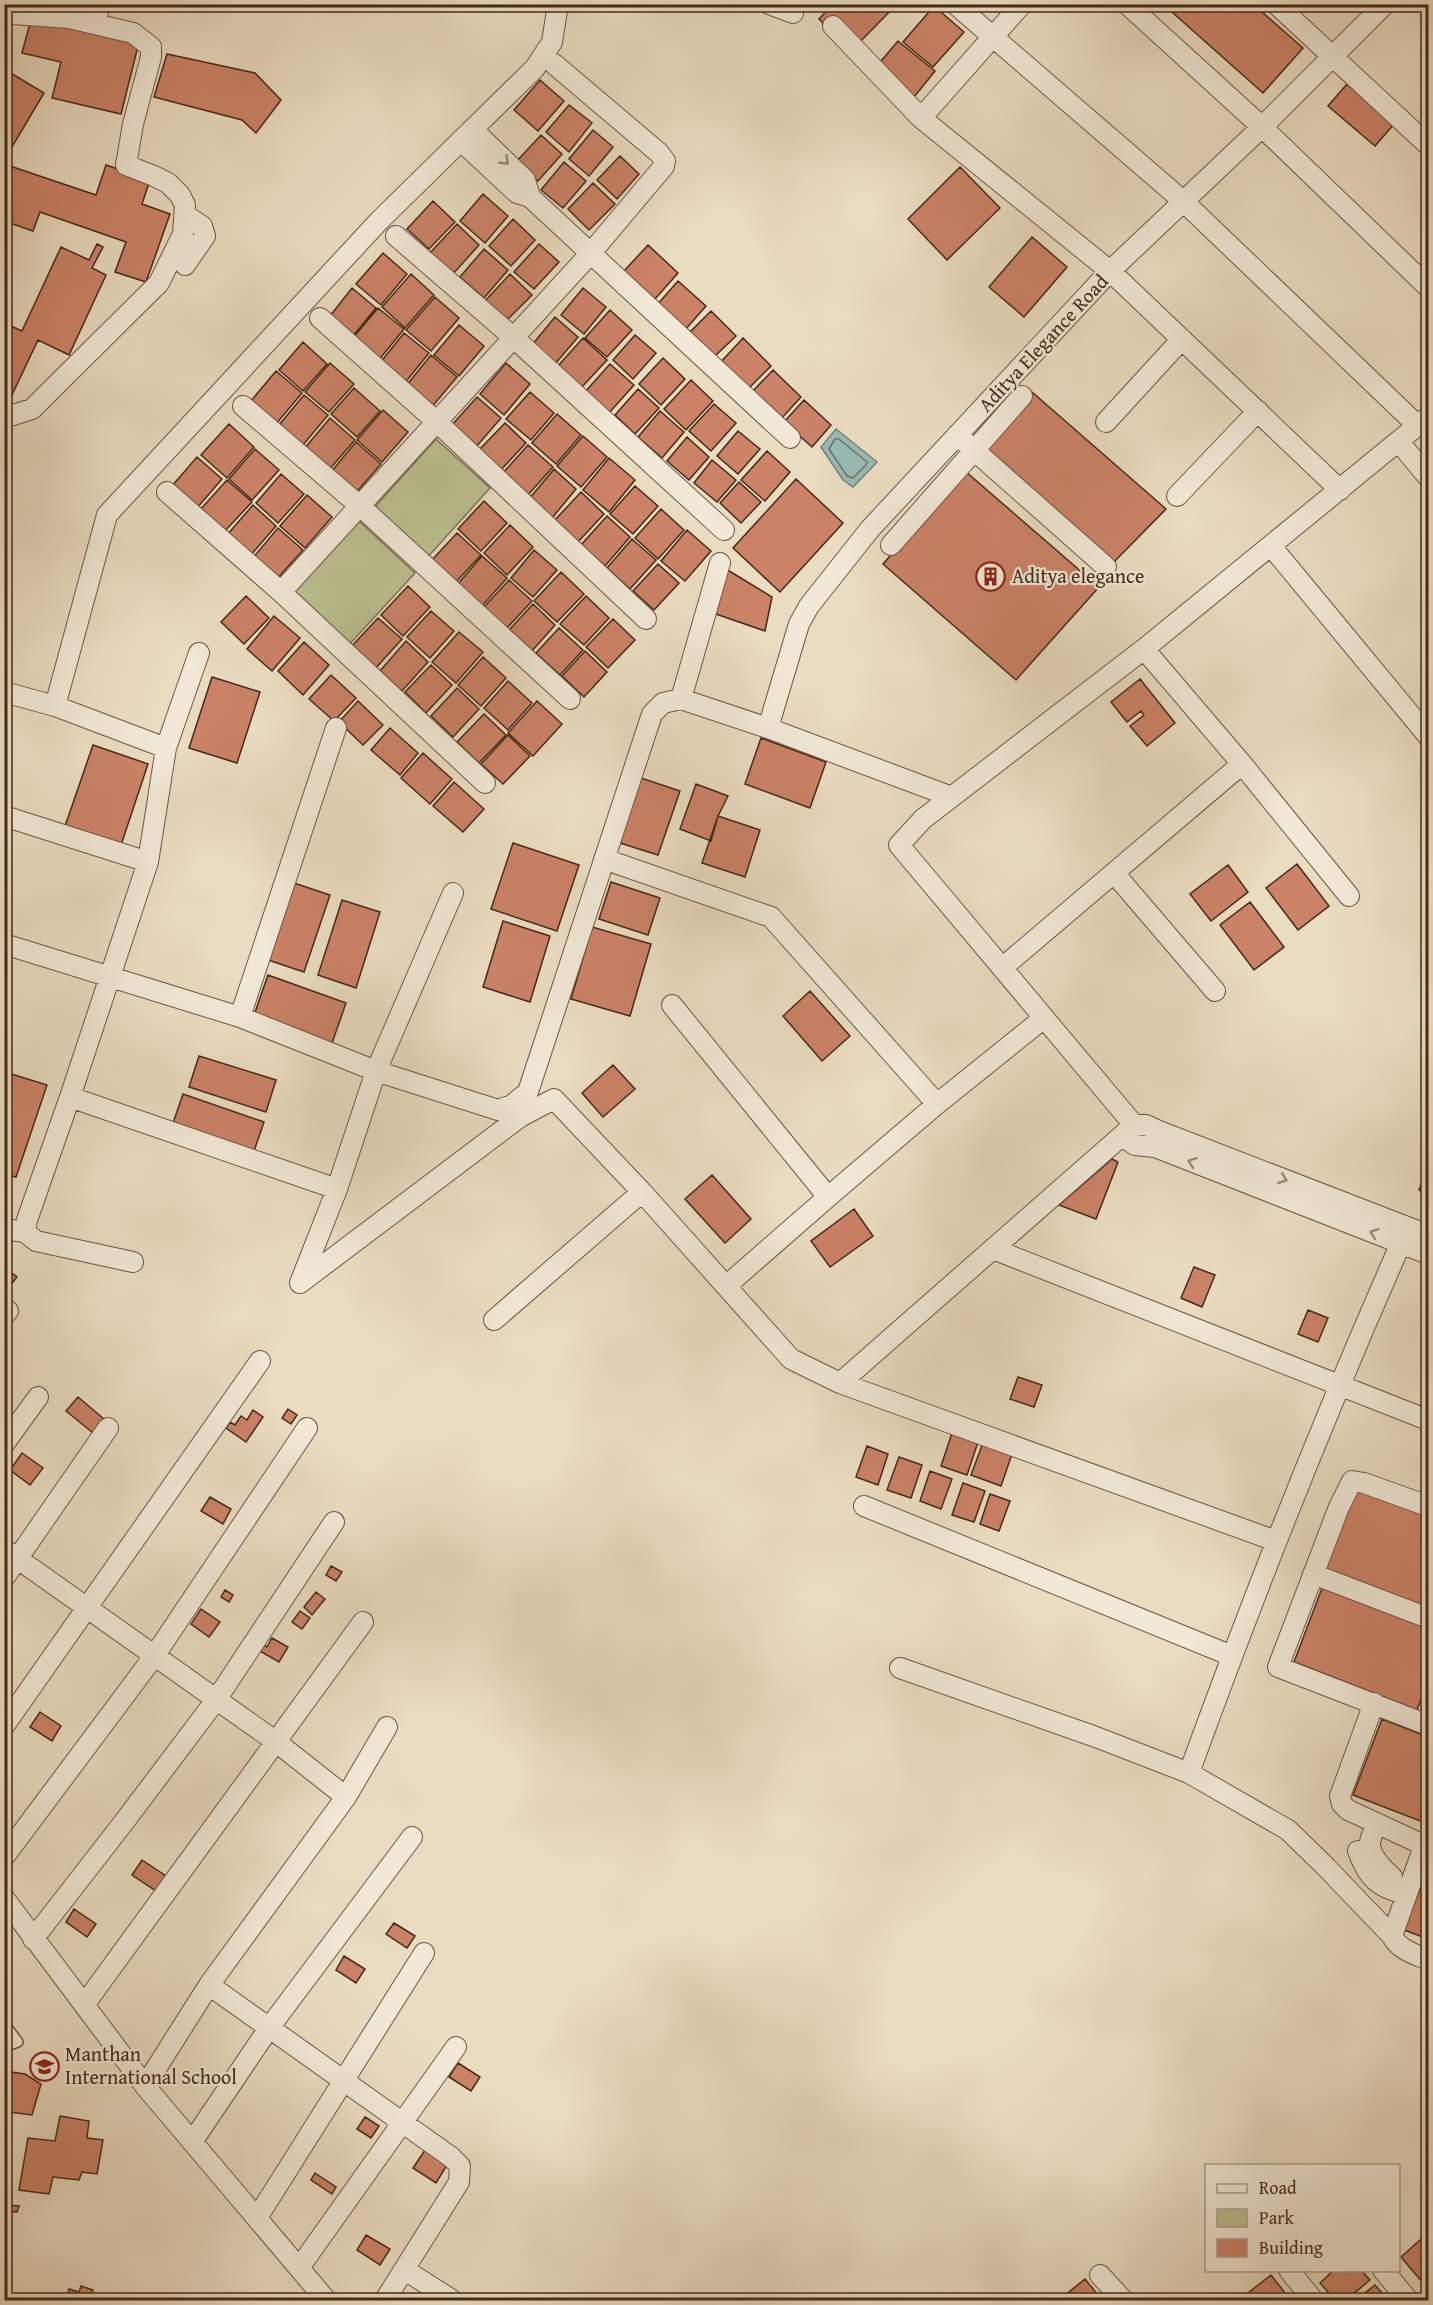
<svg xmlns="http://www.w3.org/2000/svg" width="1433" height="2305" font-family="'Gentium Book Plus',serif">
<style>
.green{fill:#babf90;stroke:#7f7454;stroke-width:1.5}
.water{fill:#98bbb6;stroke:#768176;stroke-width:1.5}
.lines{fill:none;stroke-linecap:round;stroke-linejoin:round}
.shore{stroke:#6e7266;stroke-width:1.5}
.building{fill:#cb8267;stroke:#442917;stroke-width:1.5}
.lane-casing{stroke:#6e5642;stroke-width:12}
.street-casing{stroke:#6e5642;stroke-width:22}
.lane{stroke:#f1e8d7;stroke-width:9}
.street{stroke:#f1e8d7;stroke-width:20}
.oneway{stroke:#9a8877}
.labels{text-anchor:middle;stroke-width:4.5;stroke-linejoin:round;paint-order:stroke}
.street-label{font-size:20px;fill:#442917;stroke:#f1e8d7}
.poi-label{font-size:20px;fill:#442917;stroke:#f1e8d7;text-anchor:start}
</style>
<rect width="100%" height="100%" fill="#eadcc1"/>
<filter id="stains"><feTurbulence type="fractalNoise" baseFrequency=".00333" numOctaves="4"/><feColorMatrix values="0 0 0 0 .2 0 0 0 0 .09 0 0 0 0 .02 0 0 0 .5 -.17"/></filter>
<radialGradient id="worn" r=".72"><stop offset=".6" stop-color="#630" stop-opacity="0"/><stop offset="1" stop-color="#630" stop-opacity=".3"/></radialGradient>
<path class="green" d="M436,439L490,488L426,559L372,510Z
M358,520L415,573L347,647L290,594Z"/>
<path class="water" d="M836,429L877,462L853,487L843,480L821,447Z"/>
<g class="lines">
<path class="shore" d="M835,439H839L867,462L866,465L853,478L847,476L829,449Z"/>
</g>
<path class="building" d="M833,4H897L851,51L819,19Z
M1163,4H1253L1303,48L1263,93Z
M934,6L964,32L933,67L903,42Z
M32,16L139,42L121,114L52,98L61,62L22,53Z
M898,41L935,71L914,97L877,66Z
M167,54L255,73L281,100L256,133L242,120L154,97Z
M4,69L44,93L9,152L4,149Z
M540,80L564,101L538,131L514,110Z
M1347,84L1394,124L1375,146L1328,106Z
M569,105L592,123L569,152L546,132Z
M593,130L613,147L589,176L569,159Z
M541,135L562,154L538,181L516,162Z
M620,156L639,174L617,199L597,180Z
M564,162L586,181L563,208L541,190Z
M4,164L96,195L106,165L150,180L142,204L170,214L146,282L115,272L126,242L40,212L33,231L4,221Z
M960,167L1000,208L947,260L908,219Z
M593,183L615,204L589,230L568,209Z
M483,194L508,216L485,243L460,221Z
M433,201L455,222L429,249L407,229Z
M513,219L535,240L511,266L489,246Z
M457,224L479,245L452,275L429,254Z
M1032,237L1067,267L1024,317L989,287Z
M97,244L103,247L92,268L106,275L69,355L38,340L10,399L4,397V323L22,331L61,247L89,260Z
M539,244L559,262L534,289L514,272Z
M648,245L678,273L655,299L624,271Z
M484,249L508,270L484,298L460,277Z
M383,253L407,274L381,305L356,284Z
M411,274L434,295L405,328L382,307Z
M510,274L532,295L506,321L485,301Z
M678,281L706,306L685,330L657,305Z
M352,288L376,308L353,336L330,316Z
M583,288L606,307L584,334L561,315Z
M435,297L459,318L431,351L406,330Z
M378,308L404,329L378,361L352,339Z
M610,310L632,330L607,357L585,338Z
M711,311L736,336L715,356L690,332Z
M555,317L578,337L555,364L532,345Z
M459,325L484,346L459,376L434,355Z
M404,333L429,353L404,384L379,364Z
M635,335L656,353L633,379L613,360Z
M583,338L607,360L581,388L558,366Z
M743,338L771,366L748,389L720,363Z
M303,342L327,364L303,391L279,370Z
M431,355L457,377L431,408L406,386Z
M663,358L685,379L661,405L639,384Z
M330,363L354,384L329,412L305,392Z
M506,363L530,384L504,415L480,394Z
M610,364L634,385L609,413L585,392Z
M773,370L801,397L781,419L752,392Z
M276,371L302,393L276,424L250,402Z
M691,380L713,401L686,430L664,409Z
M354,388L380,411L357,437L331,414Z
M638,389L659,408L635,434L615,415Z
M530,392L554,413L531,440L506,419Z
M1032,392L1166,509L1112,564L980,450Z
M304,395L328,415L303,445L279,425Z
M477,397L501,418L476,447L452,425Z
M804,400L831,425L812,447L784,422Z
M714,404L736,423L711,451L689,431Z
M383,410L408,432L382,462L357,440Z
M660,411L684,432L662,458L638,437Z
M557,414L581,435L556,464L532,443Z
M330,418L355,440L328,471L304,449Z
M505,423L526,443L499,472L478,451Z
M229,424L254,447L227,478L201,455Z
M738,431L760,449L738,474L717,456Z
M583,436L607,457L581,487L557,466Z
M687,437L709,457L689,480L667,461Z
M356,442L381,464L355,494L331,472Z
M528,445L553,467L527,496L502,474Z
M255,449L279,470L252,500L229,479Z
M767,451L790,472L765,501L741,480Z
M197,457L222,479L197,508L172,486Z
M609,458L635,480L609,512L583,490Z
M712,460L736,480L717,502L694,483Z
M554,469L576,489L552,518L529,499Z
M965,471L1099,587L1016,680L883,564Z
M281,474L304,494L278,523L256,503Z
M796,479L843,523L780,592L733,548Z
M227,480L252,502L224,532L200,510Z
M739,482L761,502L741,523L720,503Z
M635,486L658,506L633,534L610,514Z
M581,492L604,514L577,543L554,521Z
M307,495L332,517L305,548L280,526Z
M484,501L507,523L481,551L458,529Z
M253,505L276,526L250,556L227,535Z
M661,509L684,530L658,559L635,538Z
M607,516L630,537L605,566L581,545Z
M510,525L533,547L507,575L484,553Z
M278,528L303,550L276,580L252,559Z
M687,530L711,551L685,581L661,561Z
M457,533L481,555L455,583L431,561Z
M632,539L656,560L630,589L607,568Z
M534,550L557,570L533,597L511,578Z
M482,556L507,578L481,607L457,585Z
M658,564L679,583L654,610L633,591Z
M726,569L772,597L765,631L710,612Z
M561,572L584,594L557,622L534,601Z
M509,580L532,601L507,628L484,607Z
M408,586L430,607L403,636L381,615Z
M246,596L269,618L244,644L221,622Z
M586,596L609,618L584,645L560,624Z
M533,604L555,625L532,651L509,630Z
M431,611L454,631L430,658L407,637Z
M274,616L300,638L272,671L247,649Z
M378,618L402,639L375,669L351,647Z
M613,619L635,640L608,668L586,647Z
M559,628L583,650L560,675L536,653Z
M459,632L483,652L456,683L432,662Z
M406,641L428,662L402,691L380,671Z
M304,642L329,665L303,695L278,671Z
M585,651L607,672L584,697L562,676Z
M483,657L506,678L481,706L458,685Z
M431,665L452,685L426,713L405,692Z
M331,675L356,698L334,721L309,699Z
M212,677L260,692L237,763L189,748Z
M1140,679L1175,723L1147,746L1130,726L1144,715L1141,711L1127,722L1111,702Z
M508,681L532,703L508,730L484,708Z
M457,688L479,709L453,737L431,716Z
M358,701L383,725L363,745L339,722Z
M537,701L562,724L533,756L508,733Z
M484,714L506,735L479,763L457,742Z
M390,728L418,753L400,775L371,750Z
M508,735L530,756L503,784L481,764Z
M761,738L826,762L810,808L745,784Z
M93,745L148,764L119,851L63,832Z
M423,753L452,779L430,804L401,778Z
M641,778L680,791L658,855L620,843Z
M454,782L484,809L463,832L433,806Z
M696,784L728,796L718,816L711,841L680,829Z
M718,816L760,830L745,877L702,863Z
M513,843L579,865L557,931L491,909Z
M1297,864L1329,906L1298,930L1266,888Z
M1228,865L1248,892L1211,921L1190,894Z
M611,882L660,898L648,935L599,919Z
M294,883L330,895L304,972L268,960Z
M342,900L380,912L356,988L318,975Z
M1250,902L1284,947L1254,970L1220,925Z
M503,921L550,936L530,1002L483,987Z
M592,927L651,944L630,1016L571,999Z
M268,975L346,1003L331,1046L253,1018Z
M810,991L850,1036L822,1061L783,1016Z
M199,1056L276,1080L266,1112L189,1087Z
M613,1065L635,1089L603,1117L582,1093Z
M5,1072L47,1085L16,1177L4,1174Z
M183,1094L264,1122L253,1154L172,1126Z
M1112,1159L1118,1162L1096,1219L1059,1205Z
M1428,1166V1194L1419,1190Z
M712,1175L751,1219L725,1243L685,1199Z
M854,1209L873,1236L830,1267L811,1241Z
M4,1267L17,1277L4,1294Z
M1194,1267L1215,1275L1202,1307L1181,1298Z
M1308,1310L1328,1318L1318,1342L1298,1334Z
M1018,1377L1042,1385L1034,1407L1010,1399Z
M78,1397L104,1419L93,1433L66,1411Z
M288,1409L297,1415L291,1424L282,1418Z
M253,1410L263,1417L246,1442L226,1428L230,1422L235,1425L241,1416L247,1420Z
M952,1433L978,1442L967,1475L941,1466Z
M984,1440L1013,1451L1001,1486L971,1475Z
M867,1446L888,1454L878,1485L856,1477Z
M22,1453L43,1468L30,1485L10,1470Z
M899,1457L922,1465L911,1498L887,1490Z
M930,1471L952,1479L941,1509L920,1501Z
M963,1483L985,1491L974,1522L952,1515Z
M1353,1485L1428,1514V1609L1321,1567Z
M990,1494L1010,1501L999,1531L980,1524Z
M210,1497L231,1509L223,1524L201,1511Z
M331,1566L342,1572L336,1581L326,1575Z
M1324,1583L1428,1623V1681L1417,1710L1294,1662Z
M225,1590L233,1595L229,1602L221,1597Z
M316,1592L325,1599L312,1615L304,1607Z
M201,1609L220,1622L209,1637L191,1624Z
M300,1611L310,1618L302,1629L292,1622Z
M272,1638L288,1647L279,1662L258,1650L262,1644L267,1647Z
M40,1712L61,1726L52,1741L30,1727Z
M1382,1719L1428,1737V1824L1353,1795Z
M142,1860L166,1876L156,1891L132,1875Z
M1428,1868V1939L1404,1930Z
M74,1909L96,1924L87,1937L66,1922Z
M394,1923L415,1936L407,1948L386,1934Z
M344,1956L365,1969L356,1983L336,1970Z
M458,2063L480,2077L471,2091L449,2077Z
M4,2071L25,2074L41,2084L32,2115L9,2112L4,2140Z
M60,2116L89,2121L87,2138L103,2140L97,2174L82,2172L79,2180L53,2177L49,2194L19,2190L28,2138L55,2141Z
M365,2117L379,2126L371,2138L357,2129Z
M425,2150L447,2165L436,2183L413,2168Z
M315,2173L336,2187L332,2194L311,2180Z
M4,2205L19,2206L17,2212L4,2211Z
M1428,2233V2278L1423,2283L1401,2257Z
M366,2235L390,2249L380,2265L357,2250Z
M1334,2270H1361L1370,2280L1346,2300H1335L1320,2283Z
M1271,2275L1289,2298L1286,2300H1239Z
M1085,2279L1102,2300H1059Z
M1375,2285L1388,2300H1356Z
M81,2286L93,2290L91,2296L100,2299V2300H66L69,2289L79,2292Z"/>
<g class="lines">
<defs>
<path id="lane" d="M4,2023L18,2042L4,2047"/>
<path id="street" d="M769,4L793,13
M955,4L1183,201L1418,426
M1127,4L1262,127L1428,287
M1276,4L1428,145
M4,17L12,14L69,18L133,33L151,47V57L133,124L126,165L154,176L168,183L180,195L185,205L183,234L159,283L32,409L10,416L4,415
M95,24L100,4
M833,26L921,118L1022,4
M921,118L1110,271L1340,490
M473,130L525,180L530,197
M461,141L517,193L530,197L790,438
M396,236L514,338L724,530
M185,265L205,236L202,226L185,215
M320,318L437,422L646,619
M243,406L360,506L570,699
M1428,417L1144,649L923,819L899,845L1134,1125H1146L1159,1131L1428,1235
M1106,422L1182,339
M957,435L1106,567
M1399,442L1428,477
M167,492L281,592L485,783
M1177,496L1258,411
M891,545L1022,396
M1271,546L1428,736
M281,592L590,254L664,166L665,161L659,153L554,64
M1144,649L1242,764L1349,896
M4,692L55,706L166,748
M681,699L720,563
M55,706L107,515L379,221L535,68L552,42L558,4
M768,728L799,624L809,606L870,529L1110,271L1262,127L1385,4
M4,816L148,862
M604,859L771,917L937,1104
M1114,873L1215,991
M4,944L240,1017L376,1071L498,1110L512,1105L528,1092L652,714L663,703L681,699L768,728L952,797
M1002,968L1242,764
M672,1005L828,1197L937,1104L1044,1018
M240,1017L336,728
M70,1097L337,1189
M1122,1136L1135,1145L1155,1147L1428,1254
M4,1229L25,1232L36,1241L133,1262
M25,1232L27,1220L70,1097L148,862L166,748L199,653
M993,1249L1428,1420
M300,1283L520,1117L554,1099L642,1192L791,1359L840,1383L1276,1541
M300,1283L337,1189L376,1071L453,893
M726,1286L828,1197
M4,1315L8,1311
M494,1320L642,1192
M840,1383L1134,1125
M4,1444L38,1397
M864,1506L1232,1656
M4,1549L275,1741L346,1797L209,1985L145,2086
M1313,1574L1428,1618
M4,1578L108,1428
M900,1668L1096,1737L1189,1773L1288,1830L1325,1866L1392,1936
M1374,1703L1340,1796L1342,1804L1348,1810L1428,1847
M1428,1725L1278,1667L1339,1507L1352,1481L1364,1483L1428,1506
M4,1726L260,1361
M1189,1773C1254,1594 1324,1417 1401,1243
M346,1797L387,1727
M1377,1824C1375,1829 1370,1837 1370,1843C1370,1857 1383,1869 1392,1877
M1424,1846L1392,1936C1399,1950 1415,1954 1428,1960
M1358,1851C1368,1878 1378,1888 1406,1894
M4,1857L155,1655L307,1428
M4,1898L145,2086L326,2300
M33,1939L124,1822L216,1700L334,1522
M209,1985L451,2157L460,2166L459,2182L385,2300
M84,2005L363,1622
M192,2142L269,2028L412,1837
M257,2218L424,1953
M299,2268L456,2047
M405,2270L452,2300
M1289,2270L1313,2300
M1383,2270L1408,2300
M1100,2275L1123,2300"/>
</defs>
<use href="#lane" class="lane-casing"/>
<use href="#street" class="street-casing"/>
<use href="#lane" class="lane"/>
<use href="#street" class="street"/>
</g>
<defs><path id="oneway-chevron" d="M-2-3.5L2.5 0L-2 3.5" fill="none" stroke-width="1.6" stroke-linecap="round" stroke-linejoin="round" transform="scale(1.5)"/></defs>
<g class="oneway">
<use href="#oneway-chevron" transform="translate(505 161) rotate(44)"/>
<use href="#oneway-chevron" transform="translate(1192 1162) rotate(-159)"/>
<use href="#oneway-chevron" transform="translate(1283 1179) rotate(21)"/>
<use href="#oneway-chevron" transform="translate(1374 1233) rotate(-159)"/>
</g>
<defs>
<symbol id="building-ring" viewBox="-11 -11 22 22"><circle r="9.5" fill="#f1e8d7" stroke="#8f2418" stroke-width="1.5"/><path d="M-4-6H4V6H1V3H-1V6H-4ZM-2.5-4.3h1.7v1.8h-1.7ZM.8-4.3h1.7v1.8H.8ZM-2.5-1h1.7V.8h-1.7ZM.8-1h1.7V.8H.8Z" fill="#8f2418"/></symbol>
<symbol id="school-ring" viewBox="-11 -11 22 22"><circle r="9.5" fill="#f1e8d7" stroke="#8f2418" stroke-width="1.5"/><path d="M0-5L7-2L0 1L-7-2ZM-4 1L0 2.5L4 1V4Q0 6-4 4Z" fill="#8f2418"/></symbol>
</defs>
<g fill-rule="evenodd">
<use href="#building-ring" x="974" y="560" width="33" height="33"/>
<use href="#school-ring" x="28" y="2050" width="33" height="33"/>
</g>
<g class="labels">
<g class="street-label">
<text transform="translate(1043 343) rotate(-47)" y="7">Aditya Elegance Road</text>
</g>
<g class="poi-label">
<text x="1012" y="583">Aditya elegance</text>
<text x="65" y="2061">Manthan<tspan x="65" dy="23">International School</tspan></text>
</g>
</g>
<rect width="1433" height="2305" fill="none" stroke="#eadcc1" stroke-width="24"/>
<rect x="6" y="6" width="1421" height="2293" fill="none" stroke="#442917" stroke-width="3"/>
<rect x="12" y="12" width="1409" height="2281" fill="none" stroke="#442917" stroke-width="1.5"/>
<rect x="1205" y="2164" width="195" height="108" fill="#f1e8d7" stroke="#ac9c8a" stroke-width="1.5"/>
<rect x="1217" y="2184" width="30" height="9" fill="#f1e8d7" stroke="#ac9c8a" stroke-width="1.5"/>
<text x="1259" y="2194" font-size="18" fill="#442917">Road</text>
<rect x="1217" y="2209" width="30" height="18" fill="#babf90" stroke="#ac9c8a" stroke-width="1.5"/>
<text x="1259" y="2224" font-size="18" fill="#442917">Park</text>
<rect x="1217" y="2239" width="30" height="18" fill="#cb8267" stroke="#ac9c8a" stroke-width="1.5"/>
<text x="1259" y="2254" font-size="18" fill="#442917">Building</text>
<rect width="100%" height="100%" filter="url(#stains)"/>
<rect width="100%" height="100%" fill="url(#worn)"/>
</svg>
